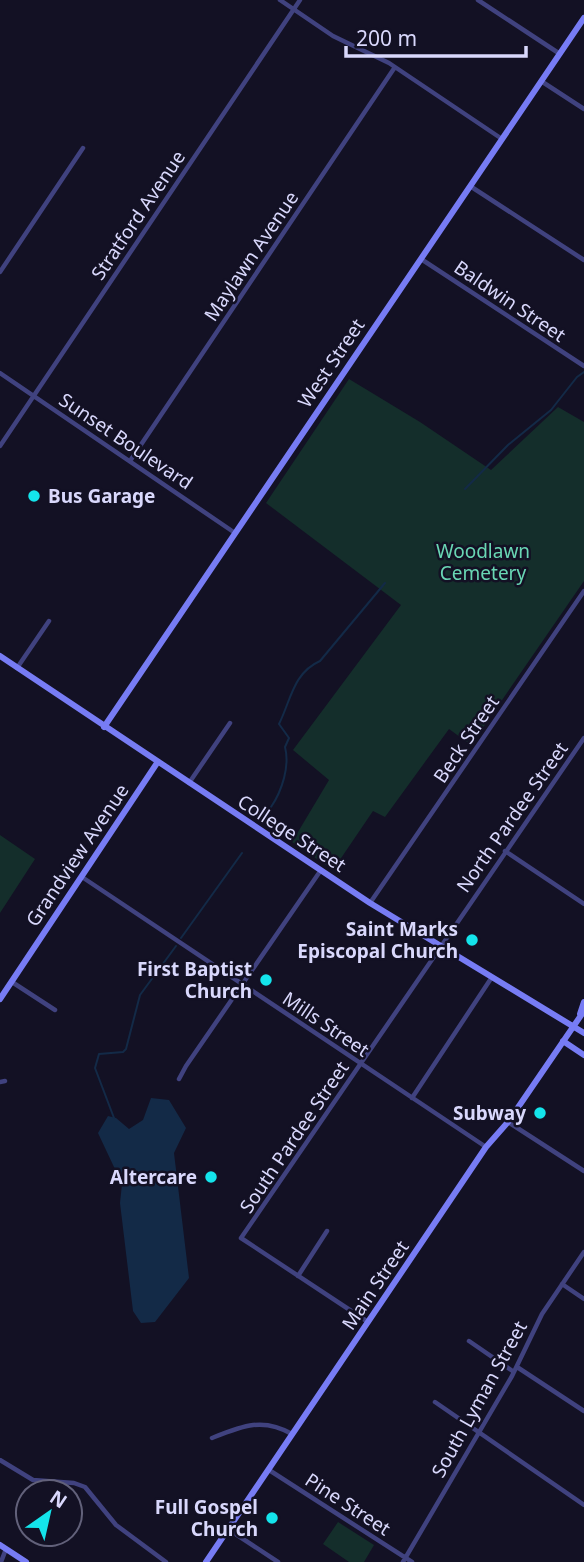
<svg xmlns="http://www.w3.org/2000/svg" width="584" height="1562" font-family="'Noto Sans',sans-serif">
<style>
.green{fill:#142e2b}
.water{fill:#132a47}
.lines{fill:none;stroke-linecap:round;stroke-linejoin:round}
.stream{stroke:#132a47;stroke-width:2}
.street{stroke:#40427f;stroke-width:4.5}
.secondary{stroke:#777cf4;stroke-width:6}
.poi-dot{fill:#14e4eb;stroke:#131124;stroke-width:2.5}
.labels{text-anchor:middle;stroke-width:5;stroke-linejoin:round;paint-order:stroke}
.street-label{font-size:19px;fill:#d9d8fc;stroke:#131124}
.poi-label{font-size:19px;font-weight:bold;fill:#d9d8fc;stroke:#131124;text-anchor:end}
.park-label{font-size:19px;fill:#69d6b4;stroke:#131124}
</style>
<rect width="100%" height="100%" fill="#131124"/>
<path class="green" d="M349,379L420,422L491,470L558,407L584,422V581L471,745L449,729L385,817L373,811L333,870L292,842L329,780L293,750L401,605L266,503Z
M0,835L35,859L0,913Z
M338,1522L374,1545L364,1562H349L323,1544Z"/>
<path class="water" d="M151,1098L169,1100L186,1128L174,1153L189,1278L155,1322L141,1323L133,1311L120,1203L122,1184L98,1133L108,1116L116,1118L129,1129L143,1120Z"/>
<g class="lines">
<path class="stream" d="M465,489L508,445L551,410L577,377L584,372
M271,807C282,791 290,766 285,747L289,738L279,724C291,700 293,673 320,661L385,583
M181,938L242,853
M114,1118L95,1068L99,1054L123,1052L126,1049L140,995L176,946"/>
<path class="street" d="M280,0L333,36L389,63L502,139
M478,0L560,54
M541,81L584,109
M470,186L584,260
M421,259L584,366
M0,272L83,148
M0,373L235,533
M0,446L300,0
M130,461L395,67
M17,668L49,621
M189,783L230,723
M505,851L584,904
M82,877L486,1147
M370,903L584,591
M12,982L55,1010
M179,1079L186,1066L321,870
M0,1082L5,1081
M412,1098L492,977
M508,1122L584,1171
M298,1276L327,1231
M562,1284L584,1299
M368,1322L241,1238L584,738
M469,1341L514,1372
M517,1367L584,1411
M435,1402L584,1505
M212,1438C242,1426 263,1417 292,1434
M0,1460L33,1480L74,1483L85,1487L116,1525L166,1562
M269,1470L412,1562
M228,1529L278,1562
M1,1562L6,1549
M403,1562L512,1376L542,1314L584,1252"/>
<path class="secondary" d="M0,656L370,903L584,1033
M104,727L584,18
M0,999L157,763
M580,1014L584,1002
M563,1041L584,1055
M0,1545L26,1562
M206,1562L486,1147L508,1122L584,1011"/>
</g>
<g class="poi-dot">
<circle cx="34" cy="496" r="7"/>
<circle cx="472" cy="940" r="7"/>
<circle cx="266" cy="980" r="7"/>
<circle cx="540" cy="1113" r="7"/>
<circle cx="211" cy="1177" r="7"/>
<circle cx="272" cy="1518" r="7"/>
</g>
<g class="labels">
<g class="street-label">
<text transform="translate(138 215) rotate(-56)" y="7">Stratford Avenue</text>
<text transform="translate(251 256) rotate(-56)" y="7">Maylawn Avenue</text>
<text transform="translate(510 301) rotate(34)" y="7">Baldwin Street</text>
<text transform="translate(331 363) rotate(-56)" y="7">West Street</text>
<text transform="translate(126 441) rotate(34)" y="7">Sunset Boulevard</text>
<text transform="translate(466 739) rotate(-56)" y="7">Beck Street</text>
<text transform="translate(512 817) rotate(-55)" y="7">North Pardee Street</text>
<text transform="translate(292 833) rotate(33)" y="7">College Street</text>
<text transform="translate(77 855) rotate(-56)" y="7">Grandview Avenue</text>
<text transform="translate(326 1024) rotate(34)" y="7">Mills Street</text>
<text transform="translate(294 1137) rotate(-56)" y="7">South Pardee Street</text>
<text transform="translate(375 1285) rotate(-56)" y="7">Main Street</text>
<text transform="translate(479 1399) rotate(-61)" y="7">South Lyman Street</text>
<text transform="translate(348 1504) rotate(33)" y="7">Pine Street</text>
</g>
<g class="poi-label">
<text x="48" y="503" text-anchor="start">Bus Garage</text>
<text x="458" y="936">Saint Marks<tspan x="458" dy="22">Episcopal Church</tspan></text>
<text x="252" y="976">First Baptist<tspan x="252" dy="22">Church</tspan></text>
<text x="526" y="1120">Subway</text>
<text x="197" y="1184">Altercare</text>
<text x="258" y="1514">Full Gospel<tspan x="258" dy="22">Church</tspan></text>
</g>
<g class="park-label">
<text x="483" y="558">Woodlawn<tspan x="483" dy="22">Cemetery</tspan></text>
</g>
</g>
<g transform="translate(49 1513) rotate(34)"><circle r="33" fill="#131124" stroke="#62617a" stroke-width="2"/>
<path d="M0-5L12 26L0 18L-12 26Z" fill="#14e4eb"/>
<text y="-10" font-size="19" font-weight="bold" text-anchor="middle" fill="#d9d8fc">N</text>
</g>
<path d="M346 46v10h180v-10" fill="none" stroke="#d9d8fc" stroke-width="3.5"/>
<text x="356" y="46" font-size="21" fill="#d9d8fc" stroke="#131124" stroke-width="5" paint-order="stroke">200 m</text>
</svg>
